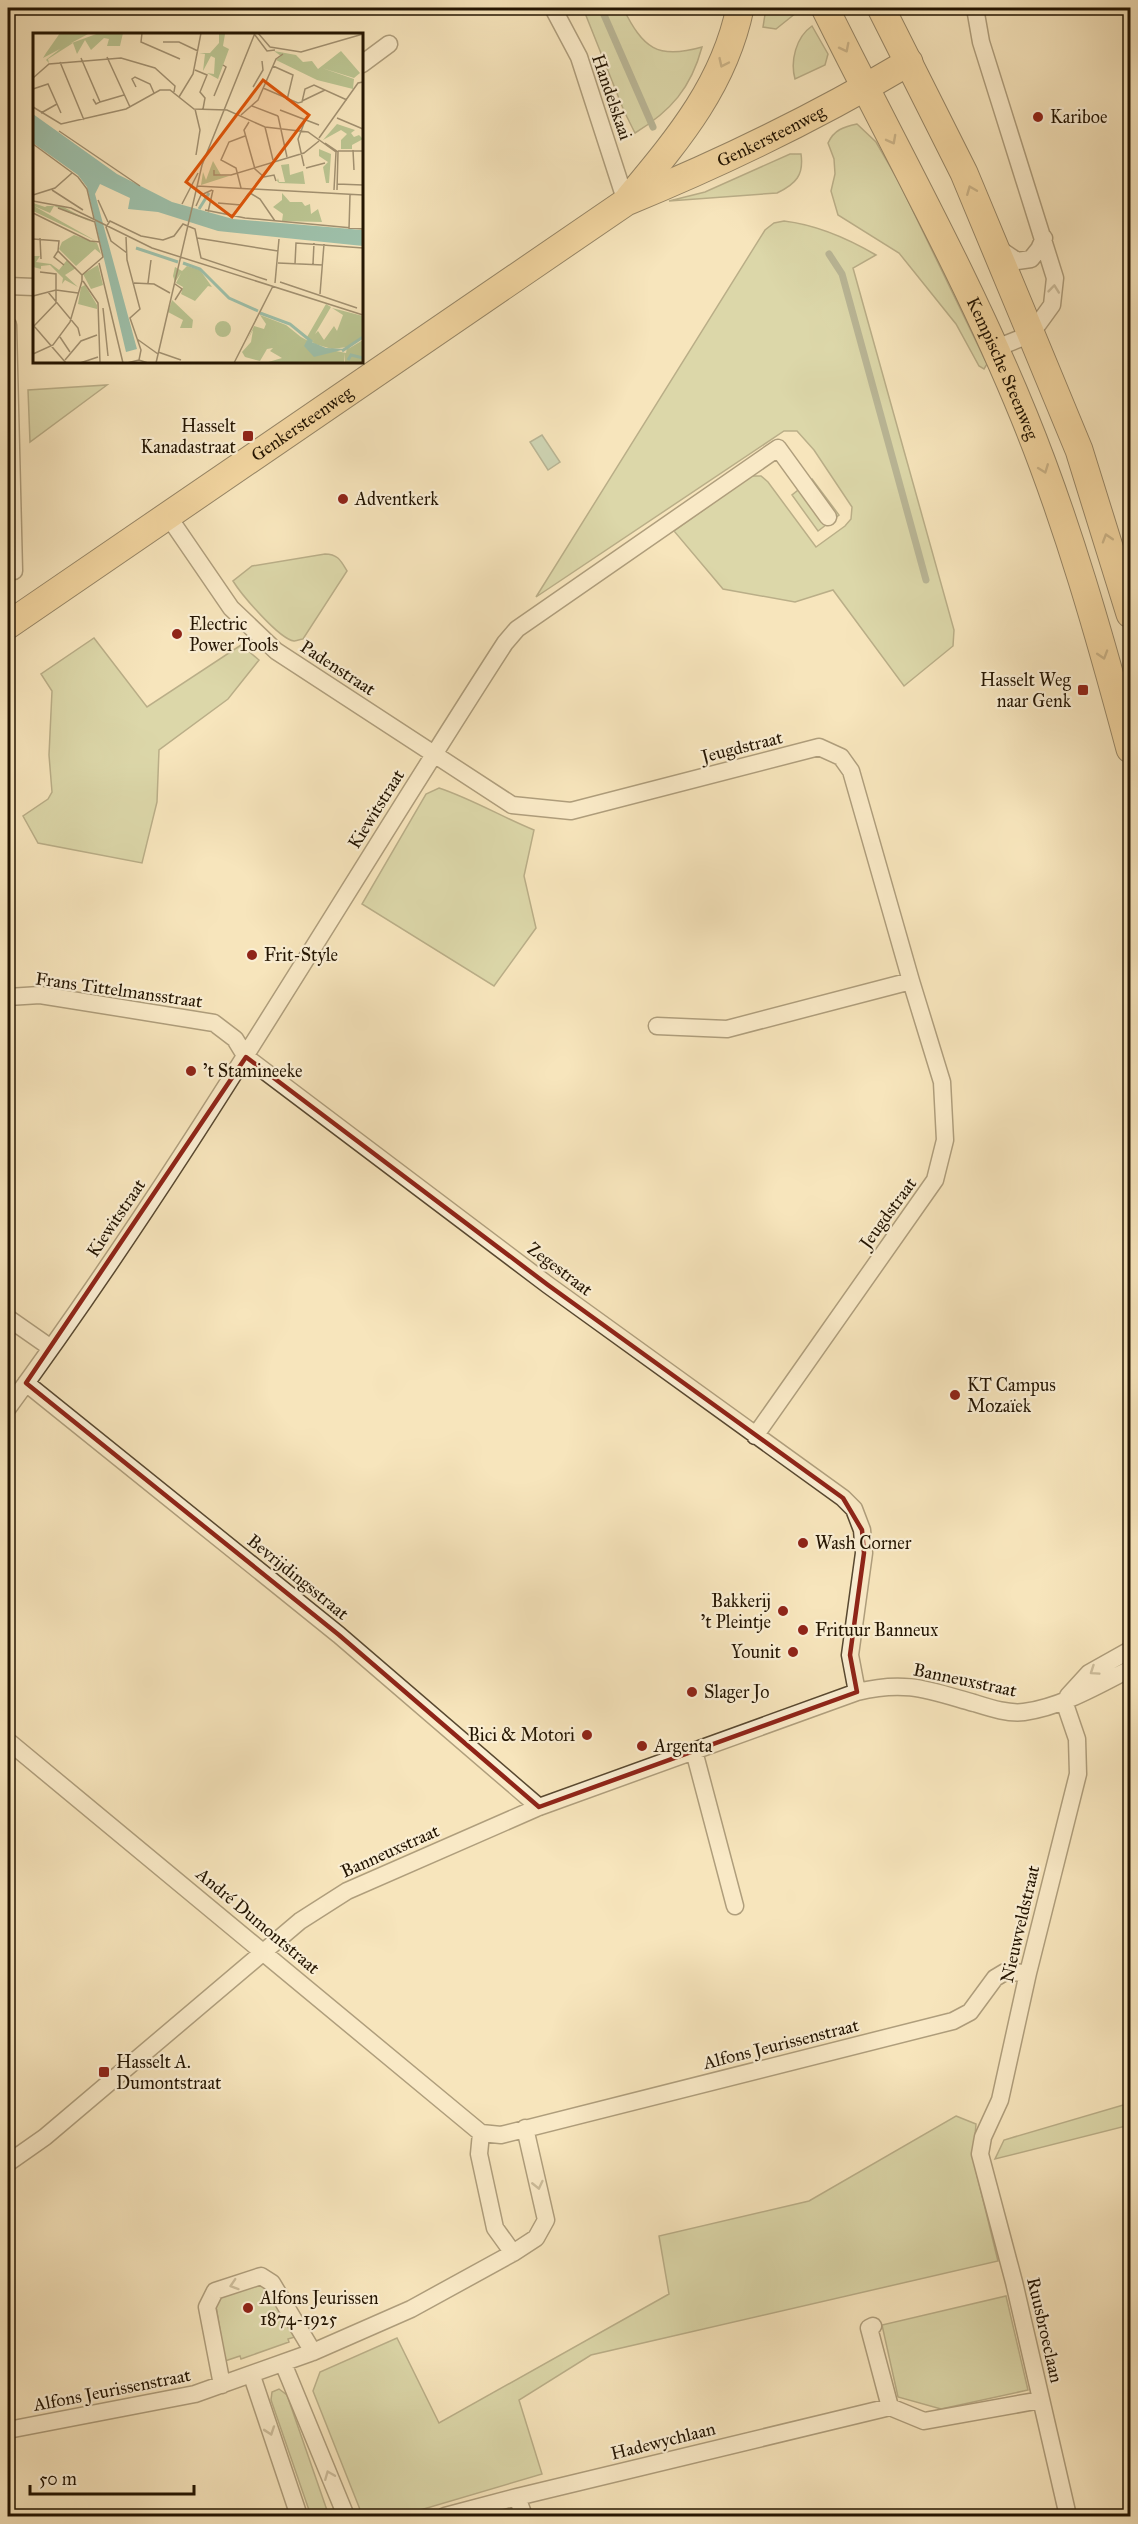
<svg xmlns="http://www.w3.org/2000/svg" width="1138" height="2524" font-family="'IM FELL Great Primer',serif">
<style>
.green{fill:#bbc592;stroke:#6f6c4a;stroke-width:1.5}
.water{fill:#9ec0aa;stroke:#6d7b66;stroke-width:1.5}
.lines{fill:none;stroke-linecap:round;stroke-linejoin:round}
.stream{stroke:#6d7b66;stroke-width:7}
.minor-casing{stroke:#584830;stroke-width:19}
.primary-casing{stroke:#231401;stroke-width:29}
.minor{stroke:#faeed3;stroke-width:16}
.primary{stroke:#ecc27e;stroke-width:27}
.oneway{stroke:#927446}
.oneway2{stroke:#998c74}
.marked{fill:none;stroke:#8f2418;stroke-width:4.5;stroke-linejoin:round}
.poi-dot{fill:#8f2418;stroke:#faeed3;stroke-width:2}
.labels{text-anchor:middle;stroke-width:4.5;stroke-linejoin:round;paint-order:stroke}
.street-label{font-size:18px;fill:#231401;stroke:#faeed3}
.poi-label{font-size:18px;fill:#231401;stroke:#faeed3;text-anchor:start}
.inset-river{fill:none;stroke:#9ec0aa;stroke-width:3}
.inset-road{fill:none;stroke:#a29171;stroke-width:1.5}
.view{fill:#de560b;fill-opacity:0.15;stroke:#de560b;stroke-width:3}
.inset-edge{fill:none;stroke:#231401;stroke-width:3}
</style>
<rect width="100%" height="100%" fill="#f7e5bc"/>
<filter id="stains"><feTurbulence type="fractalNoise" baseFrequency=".00333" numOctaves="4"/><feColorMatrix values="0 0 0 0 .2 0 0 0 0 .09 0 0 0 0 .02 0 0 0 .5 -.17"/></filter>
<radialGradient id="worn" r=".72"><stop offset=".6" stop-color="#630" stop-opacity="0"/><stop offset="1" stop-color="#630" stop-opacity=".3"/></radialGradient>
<path class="green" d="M583,8H623C643,48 657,60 702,47C691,88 671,111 635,133L624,111Z
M766,8H801V9L776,29L763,27Z
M812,26L828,54L825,65L795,79C790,61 796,37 812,26Z
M857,124L876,142L898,180L987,364L984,369L979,366L956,324L899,253L838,215L831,191L835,174L834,159L828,143C834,130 843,127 857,124Z
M790,154H801C804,175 796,184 777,193L669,201L705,192Z
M784,221C818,225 847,238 876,255L853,268L954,630L953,646L904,686L833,590L795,602L723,589L674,531L751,476H761L768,482L816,547L845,526L851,519L852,507L814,450L797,431H784L536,597L765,230L774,223Z
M107,385L30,442L28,390Z
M812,479L839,515L818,531L792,495Z
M325,554C338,554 341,561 347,571L303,639C302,639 295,641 294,641C279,639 241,594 233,581L252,566Z
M94,638L147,707L241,645L259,660L228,699L159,750L157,802L142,863L38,843L23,816L48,799L52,792L49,755L52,691L41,674Z
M439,788C472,799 502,817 534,830L524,876L536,928L494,986L362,904L426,794Z
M1130,2103V2125L995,2159L1004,2140Z
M956,2116L976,2124L973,2159L998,2261L591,2355L519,2400L542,2474L400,2516H367L361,2512L313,2391L320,2372L397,2338L439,2423L669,2294L659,2236L809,2201Z
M263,2283L298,2336L288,2339L289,2342L241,2359L240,2356L225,2361L216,2306L223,2295Z
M1006,2296L1028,2390L941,2409L898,2397L882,2325Z
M279,2389L287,2395L329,2516H311L271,2400L272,2392Z"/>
<path class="water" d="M542,435L560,462L548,470L530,442Z"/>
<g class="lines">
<path class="stream" d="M601,8L653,127
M829,254L842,274L926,580"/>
<defs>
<path id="minor" d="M553,8L579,57L626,202
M975,8L981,42L1055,278L1052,305L1031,334L994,349
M362,64L389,44
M995,246L1017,261L1031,259L1039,249L1044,238
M8,286L34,287
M8,325L14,571
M168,516L231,608L276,651L512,805L571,811L819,747L841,757L851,771L911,981L942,1082L945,1140L935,1180L755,1436
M8,997L40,995L214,1023L235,1039L246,1057L548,1285L843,1498L854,1509L862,1530L864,1553L850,1655L857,1692
M657,1026L727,1029L911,981
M8,1318L51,1348
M26,1383L339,1635L539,1807
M8,1408C188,1163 340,898 505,643L517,629L778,448L828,517
M1068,1696L1089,1673L1130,1650
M1064,1701L1077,1739L1078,1774L1028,1973L1000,2100L983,2137L980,2154L1014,2282L1068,2516
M8,1741L481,2133
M694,1751L735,1906
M481,2133L501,2135L953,2021L970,2012L995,1978L1005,1972L1028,1973
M481,2133L479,2154L495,2228L513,2253
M8,2163L45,2137L300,1921L347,1891L539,1807L857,1692C906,1680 928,1690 974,1703C990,1708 1008,1714 1024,1712C1061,1707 1097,1686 1130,1669
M873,2326L869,2328L890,2407
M283,2363L346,2516
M252,2376L299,2516
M222,2385L207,2307L215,2291L261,2276L272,2283L313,2352
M8,2430L195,2394L313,2352L411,2309L513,2253L536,2238L546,2220L525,2128
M517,2497L524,2516
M445,2516L517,2497L890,2407L924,2421L1041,2400"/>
<g id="primary">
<path id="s1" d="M825,8C892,143 967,276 1024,416C1068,524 1100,637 1130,749"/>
<path d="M881,8L964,173L1031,334L1079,450L1130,614"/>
<path d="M629,198C678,139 724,85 740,8"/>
<path id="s2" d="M8,625L626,202C724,162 818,116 909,62"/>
</g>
</defs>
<use href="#minor" class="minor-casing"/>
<use href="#primary" class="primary-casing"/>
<use href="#minor" class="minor"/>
<use href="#primary" class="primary"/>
</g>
<defs><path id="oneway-chevron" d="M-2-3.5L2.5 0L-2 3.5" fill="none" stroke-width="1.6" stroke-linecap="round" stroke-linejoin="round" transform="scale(1.5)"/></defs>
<g class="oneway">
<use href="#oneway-chevron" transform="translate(845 48) rotate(63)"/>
<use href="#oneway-chevron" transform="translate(723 63) rotate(115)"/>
<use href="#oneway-chevron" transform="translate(892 140) rotate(62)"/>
<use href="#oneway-chevron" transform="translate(971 190) rotate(-112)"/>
<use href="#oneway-chevron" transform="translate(1044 469) rotate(69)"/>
<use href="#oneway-chevron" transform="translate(1107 538) rotate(-107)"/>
<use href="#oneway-chevron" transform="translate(1103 655) rotate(73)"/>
</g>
<g class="oneway2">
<use href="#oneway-chevron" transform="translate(1054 289) rotate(-84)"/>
<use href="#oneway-chevron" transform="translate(1094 1671) rotate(146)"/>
<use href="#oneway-chevron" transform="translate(538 2185) rotate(77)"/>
<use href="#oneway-chevron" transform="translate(234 2285) rotate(162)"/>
<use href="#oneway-chevron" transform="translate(270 2431) rotate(71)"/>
<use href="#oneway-chevron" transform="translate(329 2475) rotate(-112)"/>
</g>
<path d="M0 0H1138V2524H0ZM246,1057L548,1285L843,1498L862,1530L864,1553L850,1655L857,1692L539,1807L339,1635L26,1383Z" fill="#f7e5bc" fill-opacity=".55" fill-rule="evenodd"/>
<path class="marked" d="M246,1057L548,1285L843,1498L862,1530L864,1553L850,1655L857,1692L539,1807L339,1635L26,1383Z"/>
<g class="poi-dot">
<circle cx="1038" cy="117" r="6"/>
<rect x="242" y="430" width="12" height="12" rx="3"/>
<circle cx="343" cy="499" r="6"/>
<circle cx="177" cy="634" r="6"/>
<rect x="1077" y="684" width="12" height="12" rx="3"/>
<circle cx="252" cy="955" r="6"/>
<circle cx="191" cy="1071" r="6"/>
<circle cx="955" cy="1395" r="6"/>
<circle cx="803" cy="1543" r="6"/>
<circle cx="783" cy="1611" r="6"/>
<circle cx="803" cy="1630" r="6"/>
<circle cx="793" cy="1652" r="6"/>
<circle cx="692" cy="1692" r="6"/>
<circle cx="587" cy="1735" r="6"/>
<circle cx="642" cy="1746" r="6"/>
<rect x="98" y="2066" width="12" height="12" rx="3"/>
<circle cx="248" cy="2308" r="6"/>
</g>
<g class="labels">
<g class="street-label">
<text transform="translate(612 97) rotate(71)" y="6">Handelskaai</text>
<text dy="6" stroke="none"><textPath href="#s2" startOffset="908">Genkersteenweg</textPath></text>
<text dy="6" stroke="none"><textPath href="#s1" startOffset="402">Kempische Steenweg</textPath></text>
<text dy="6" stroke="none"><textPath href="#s2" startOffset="356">Genkersteenweg</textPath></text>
<text transform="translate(338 668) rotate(33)" y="6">Padenstraat</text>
<text transform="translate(742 747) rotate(-14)" y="6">Jeugdstraat</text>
<text transform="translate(376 809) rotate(-58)" y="6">Kiewitstraat</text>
<text transform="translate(119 990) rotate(8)" y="6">Frans Tittelmansstraat</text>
<text transform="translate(888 1213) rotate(-54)" y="6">Jeugdstraat</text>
<text transform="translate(116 1218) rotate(-56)" y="6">Kiewitstraat</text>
<text transform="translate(560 1269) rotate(37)" y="6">Zegestraat</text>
<text transform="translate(298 1577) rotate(39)" y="6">Bevrijdingsstraat</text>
<text transform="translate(965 1680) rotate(12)" y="6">Banneuxstraat</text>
<text transform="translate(390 1851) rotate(-24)" y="6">Banneuxstraat</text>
<text transform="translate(258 1921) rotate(40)" y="6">André Dumontstraat</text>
<text transform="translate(1020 1924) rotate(-77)" y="6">Nieuwveldstraat</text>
<text transform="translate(781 2044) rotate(-14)" y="6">Alfons Jeurissenstraat</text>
<text transform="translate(1045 2330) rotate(77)" y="6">Ruusbroeclaan</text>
<text transform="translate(112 2390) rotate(-11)" y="6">Alfons Jeurissenstraat</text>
<text transform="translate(663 2441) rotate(-14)" y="6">Hadewychlaan</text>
</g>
<g class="poi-label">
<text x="1050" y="123">Kariboe</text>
<text x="236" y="432" text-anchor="end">Hasselt<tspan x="236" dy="21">Kanadastraat</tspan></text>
<text x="355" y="505">Adventkerk</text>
<text x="189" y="630">Electric<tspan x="189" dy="21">Power Tools</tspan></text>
<text x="1071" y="686" text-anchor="end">Hasselt Weg<tspan x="1071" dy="21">naar Genk</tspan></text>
<text x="264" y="961">Frit-Style</text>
<text x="203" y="1077">'t Stamineeke</text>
<text x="967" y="1391">KT Campus<tspan x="967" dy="21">Mozaïek</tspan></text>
<text x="815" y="1549">Wash Corner</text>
<text x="771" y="1607" text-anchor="end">Bakkerij<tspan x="771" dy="21">'t Pleintje</tspan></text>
<text x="815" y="1636">Frituur Banneux</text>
<text x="781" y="1658" text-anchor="end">Younit</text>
<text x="704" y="1698">Slager Jo</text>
<text x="575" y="1741" text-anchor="end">Bici &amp; Motori</text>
<text x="654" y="1752">Argenta</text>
<text x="116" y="2068">Hasselt A.<tspan x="116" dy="21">Dumontstraat</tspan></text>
<text x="260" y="2304">Alfons Jeurissen<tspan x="260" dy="21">1874-1925</tspan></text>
</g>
</g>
<g transform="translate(33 33)">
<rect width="330" height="330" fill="#f7e5bc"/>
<path d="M27,0H57L10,25L13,20ZM66,0H90L87,13H74L76,6L71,5L58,17L52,7L44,21L40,10L15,26L16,30L13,27L14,26L27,16L36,11ZM186,0L192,1L190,13L196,16L185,46L174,40L181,41L182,25L178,23L170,38L172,21L166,20H177L186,10ZM241,18L263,22L270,29L279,28L285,36L308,18L327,40L321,45L289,35L321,46L320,56L284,47L243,27L248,23ZM304,91L322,97L318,100L321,104L326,102L330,106L319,112V116H308V107L314,101L308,97L290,107ZM286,116L298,121L296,150H293L290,134L295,129L286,123ZM180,128L188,142H180L196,143L168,152L170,139L173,147ZM256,131L257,142L270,138L272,151L246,150L244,148L245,145L246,149H252L248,132ZM249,160L257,169H269L272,173L277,171L278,181L285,176L289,189L249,188L250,181L240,174L249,167ZM0,170L12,174L14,173H29L58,189L21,173L17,180L1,173L63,208L0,178ZM41,202L64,210L68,221L62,216L43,233L26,216L29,209ZM0,223H7L3,229L18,231L26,237L34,227L43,235L32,242L45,254L32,247L29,251L30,245L17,232L8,233V236L0,234ZM65,232L70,252L58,256L50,241ZM154,233L167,237L179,254L175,253L162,268L148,261L150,254L143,250L148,240L142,249L140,243L142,234L149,238ZM52,252L64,272V276L45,271L48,254ZM139,267L160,287L159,295H147L150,287L135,279ZM293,271L298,274L282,301L285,298L291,307L301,293L304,298L310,282L299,275L330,283V303L315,316L330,307V330H312V320L311,330H232L249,325L237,318L240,315L234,316L227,328L212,324L209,319L218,309L220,297L214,308L221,293L231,296L233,291L227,282L253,292L268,304L288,315L313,320L314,314L299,316L282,311L277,307L282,308L274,306L262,294L274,304ZM182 296a8 8 0 1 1 16 0a8 8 0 1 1-16 0Z" fill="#bbc592"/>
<path d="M0,81L84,141L139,169L200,186L330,197V213L185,198L125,179L95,176L97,165L67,151L62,161L104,316L93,319L54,154L45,142L0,110ZM274,307L293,315L313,316L281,324L271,313Z" fill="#9ec0aa"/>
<path class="inset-river" d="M166,176L176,160M103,215L145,229M150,230L167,236L196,265L225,278M227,280L257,291L279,309M309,318L330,304M315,327L318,322L330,325"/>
<path class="inset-road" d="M109,0L108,9L147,26M225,0L237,14M222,2L234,18L242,17M130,9H146L165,18M237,14L268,19L330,1M74,24L97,74M48,25L67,69L63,71L60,66M27,29L51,87M240,33L260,42L254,67M162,37L174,42L167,59L172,65L170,76M0,45L16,31L88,25L122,35L142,53L141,59M103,54L99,46L102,44L117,51L121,60M220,54L230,37L229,28M230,55L265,70L269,69L272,56L281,52L314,67M0,56L15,51L28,80M181,63L193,34L190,32M146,64L160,41L168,0M269,68L292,57M67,69L91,62M219,73L245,83M0,74L28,91L93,76L127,57H137L161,76L194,77L232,94L275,99L303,119L301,157M162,76L167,97L163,122M247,77L286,92M8,80L24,71M208,82L225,67L243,26L250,21M245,83L254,124M304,85L330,96M216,89L211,97L222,136L231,144L241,142L243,148M232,94L240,127M26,98L107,153M286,105L325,50L330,49M292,110L305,119L304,157M0,111L45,144L54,156L70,224L49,242M320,117L321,137M305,118H330M271,133L265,106L273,85M273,135L292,130M181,137V142H198L271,120L286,108M304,151L330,152M164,153L330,162M208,155L203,135L188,127L196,109L212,103M19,157L50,177M217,160L227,166L242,188M0,162L22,155L39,140M65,167L75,189M0,168L38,175L119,215L330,282M185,170L208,172M149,171L165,140M163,173L168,162L179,157M25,175L62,189M172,177L212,185L330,196M175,179L180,157M0,180L57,208L67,209M199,184L216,160M316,196L317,162M93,204L94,227L107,276L97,285L108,317L106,327M7,205L8,226M164,205L245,218M0,206L26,208L25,218L49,242V248L37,289L20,312L0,321M25,218L21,224L31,232M94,220L78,208L73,194L77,188L108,203L130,207L141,203L150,191L162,196L168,225L234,247M66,230L90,330M245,230L290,232M262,231L263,210L330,215M280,231L281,210M50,248L65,270L67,330M247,249L324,275M101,250L121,251L137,260M115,250L118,227M242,250L246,206M15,259L45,295L47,303M287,261L291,211M0,263L23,257L45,260M142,267L149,256L142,251M70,275L75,323M1,293L23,270V241L7,239M1,293L33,330M27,304L37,319M104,306L125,321M125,319L148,327M32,327L48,308L64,302M47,330L65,324M94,330L106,327L115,330M123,330L169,132L222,0M201,330L240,253"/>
<path class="view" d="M230,47L276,82L199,184L153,149Z"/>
<rect width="330" height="330" class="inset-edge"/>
</g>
<rect width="1138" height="2524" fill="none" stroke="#f7e5bc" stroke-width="30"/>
<rect x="9" y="9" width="1120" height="2506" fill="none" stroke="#231401" stroke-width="3"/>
<rect x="15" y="15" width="1108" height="2494" fill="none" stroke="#231401" stroke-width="1.5"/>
<path d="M30 2485v9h164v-9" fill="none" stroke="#231401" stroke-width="3"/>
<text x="39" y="2485" font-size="18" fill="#231401" stroke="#faeed3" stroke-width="4.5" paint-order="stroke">50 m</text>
<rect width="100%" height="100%" filter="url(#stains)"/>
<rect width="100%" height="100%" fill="url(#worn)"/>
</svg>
